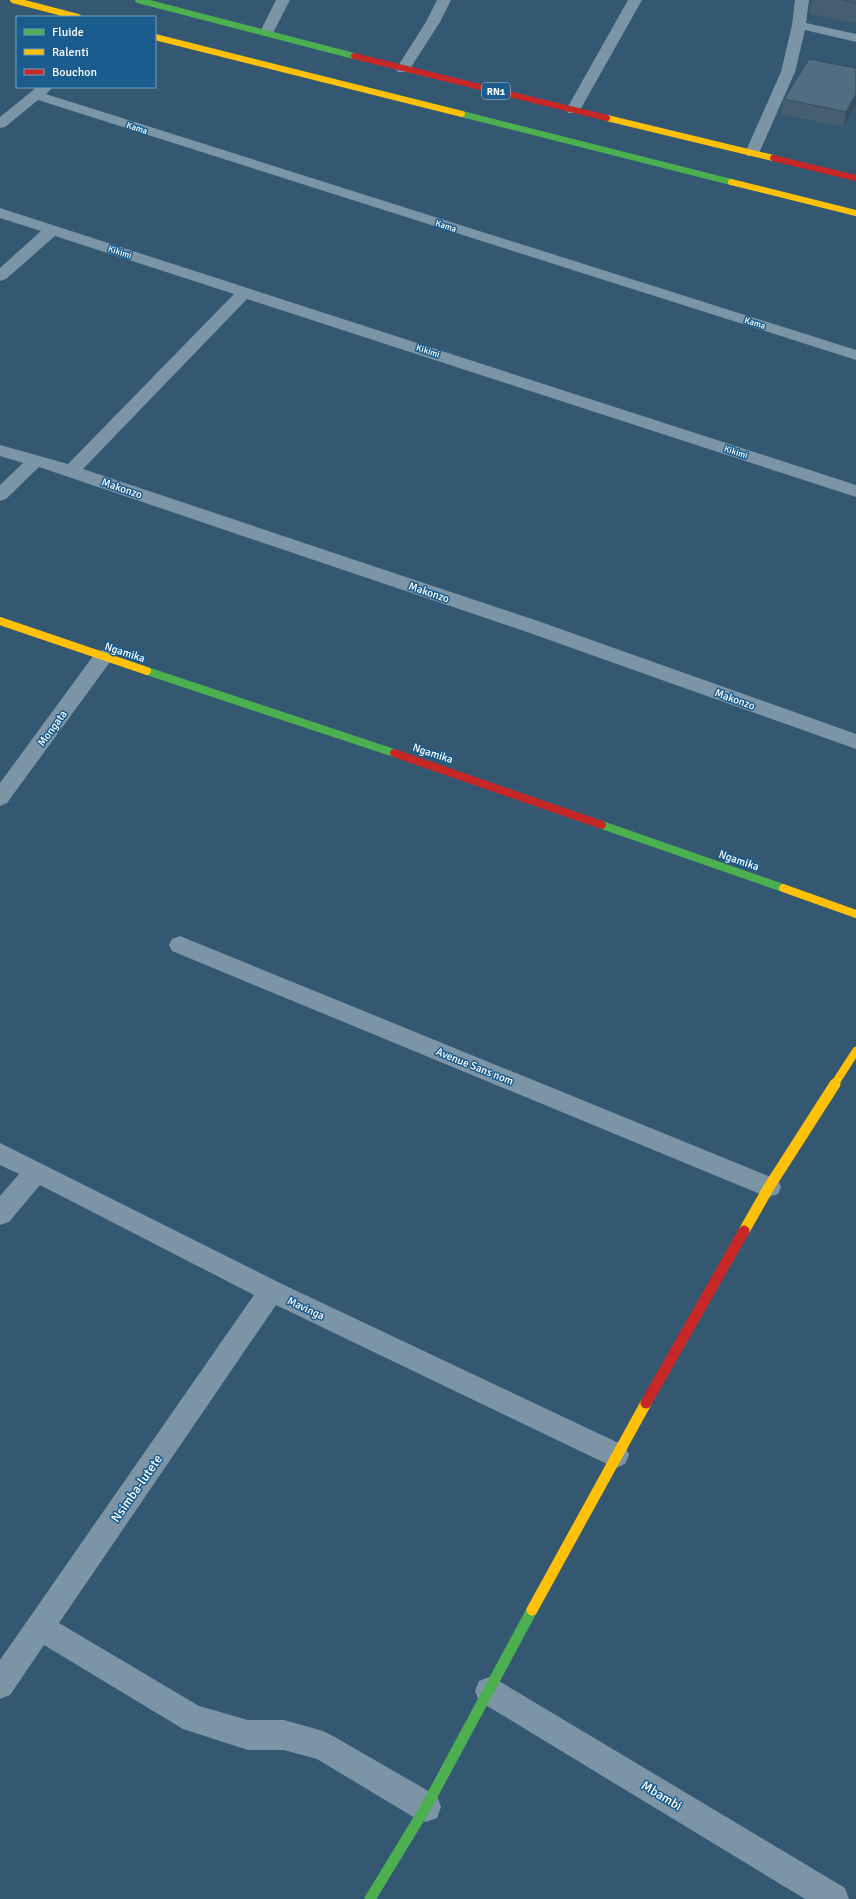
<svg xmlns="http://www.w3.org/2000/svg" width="856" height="1899" font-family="Signika,sans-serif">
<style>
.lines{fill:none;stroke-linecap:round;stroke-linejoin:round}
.street{fill:#7b94a6;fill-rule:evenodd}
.fast-far2{stroke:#4caf50;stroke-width:6}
.fast-far1{stroke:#4caf50;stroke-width:8}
.fast{stroke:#4caf50;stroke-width:11}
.slow-far2{stroke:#ffc107;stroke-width:6}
.slow-far1{stroke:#ffc107;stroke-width:8}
.slow{stroke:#ffc107;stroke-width:11}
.jam-far2{stroke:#c62828;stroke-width:6}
.jam-far1{stroke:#c62828;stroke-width:8}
.jam{stroke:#c62828;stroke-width:11}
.wall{fill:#455e70}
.shaded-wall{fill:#384c5b}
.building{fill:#506d82;stroke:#384c5b}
.labels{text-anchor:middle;stroke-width:3;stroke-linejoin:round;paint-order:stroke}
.far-street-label{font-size:9px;fill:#fff;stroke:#195c8d}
.shield{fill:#195c8d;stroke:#bacedd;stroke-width:1}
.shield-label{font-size:10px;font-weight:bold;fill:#fff}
.street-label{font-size:11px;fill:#fff;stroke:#195c8d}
.near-street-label{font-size:13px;fill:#fff;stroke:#195c8d}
</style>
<rect width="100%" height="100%" fill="#345872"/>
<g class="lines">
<path class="street" d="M276,0H290L272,35H262L260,32Z
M437,0H451L440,22L408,72H398L396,69L426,22Z
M628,0H642L580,110L578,113H568L566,110Z
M795,0H809L806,23L856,34V42L805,30L795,72L759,153L757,156H747L745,153L781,72L792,25Z
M37,87H53L46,94L856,350V360L38,100L5,127L0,128V117Z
M0,208L856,485V497L247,299L83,469L538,621L856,734V749L524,631L39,467L6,499L0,501V485L23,463L0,456V445L68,464L234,294L55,236L6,279L0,281V268L41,231L0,218Z
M103,650L110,652L113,657L110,662L7,803L0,806V783L96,652Z
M180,936L778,1180L781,1187L778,1194L769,1197L760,1194L172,951L169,945L172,939Z
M0,1143L280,1283L625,1446L629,1455L625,1464L616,1468L607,1464L276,1305L59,1623L199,1706L248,1720H284L323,1731L333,1736L437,1796L441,1807L437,1818L426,1822L415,1818L317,1759L284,1750H248L183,1729L44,1645L10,1695L0,1699V1660L254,1295L40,1185L9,1222L0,1225V1196L19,1174L0,1165Z
M489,1677L499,1681L845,1888L849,1899H805L479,1701L475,1691L479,1681Z"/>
<path class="fast-far2" d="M138,0L354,56
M462,114L731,182"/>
<path class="fast-far1" d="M147,671L394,753
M602,825L783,888"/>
<path class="fast" d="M370,1899L426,1807L532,1610"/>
<path class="slow-far2" d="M13,0L78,17
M155,37L462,114
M607,118L773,158
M731,182L856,213"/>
<path class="slow-far1" d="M0,621L147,671
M783,888L856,914
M834,1085L856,1051"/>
<path class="slow" d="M744,1231L769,1187L835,1084
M532,1610L646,1403"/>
<path class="jam-far2" d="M354,56L607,118
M773,158L856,178"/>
<path class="jam-far1" d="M394,753L602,825"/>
<path class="jam" d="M646,1403L744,1231"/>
</g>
<path class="wall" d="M812,0H856V24L810,14Z
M856,68L843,127L781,114L784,99Z"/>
<path class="shaded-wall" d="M856,94V104L843,127L846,112Z"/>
<path class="building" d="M842,0H856V3Z
M809,59L856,68V94L846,112L784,99Z"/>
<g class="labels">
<g class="far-street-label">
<text transform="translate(137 128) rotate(18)" y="3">Kama</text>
<text transform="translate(446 226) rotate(18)" y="3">Kama</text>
<text transform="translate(120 252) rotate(18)" y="3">Kikimi</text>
<text transform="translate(755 323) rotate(17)" y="3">Kama</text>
<text transform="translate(428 351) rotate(18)" y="3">Kikimi</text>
<text transform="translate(736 452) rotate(18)" y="3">Kikimi</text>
</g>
<rect class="shield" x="482" y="83" width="28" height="16" rx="3"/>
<g class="shield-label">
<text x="496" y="95">RN1</text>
</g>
<g class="street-label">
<text transform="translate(122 488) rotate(19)" y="4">Makonzo</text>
<text transform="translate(429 592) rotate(19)" y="4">Makonzo</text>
<text transform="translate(125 652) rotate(18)" y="4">Ngamika</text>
<text transform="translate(735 699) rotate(20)" y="4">Makonzo</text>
<text transform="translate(52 728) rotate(-54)" y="4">Mongata</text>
<text transform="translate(433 753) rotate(18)" y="4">Ngamika</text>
<text transform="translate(739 860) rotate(19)" y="4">Ngamika</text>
<text transform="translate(475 1066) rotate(22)" y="4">Avenue Sans nom</text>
<text transform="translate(306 1308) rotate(25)" y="4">Mavinga</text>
</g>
<g class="near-street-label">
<text transform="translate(136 1488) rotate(-55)" y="5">Nsimba-lutete</text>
<text transform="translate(662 1795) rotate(31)" y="5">Mbambi</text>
</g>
</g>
<rect x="16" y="16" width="140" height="72" fill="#195c8d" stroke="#759dbb"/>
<rect x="24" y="29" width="20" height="6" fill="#4caf50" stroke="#759dbb"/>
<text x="52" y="36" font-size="12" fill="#ffffff">Fluide</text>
<rect x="24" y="49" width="20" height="6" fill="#ffc107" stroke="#759dbb"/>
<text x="52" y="56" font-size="12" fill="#ffffff">Ralenti</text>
<rect x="24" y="69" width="20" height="6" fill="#c62828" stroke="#759dbb"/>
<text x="52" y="76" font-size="12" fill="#ffffff">Bouchon</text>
</svg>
